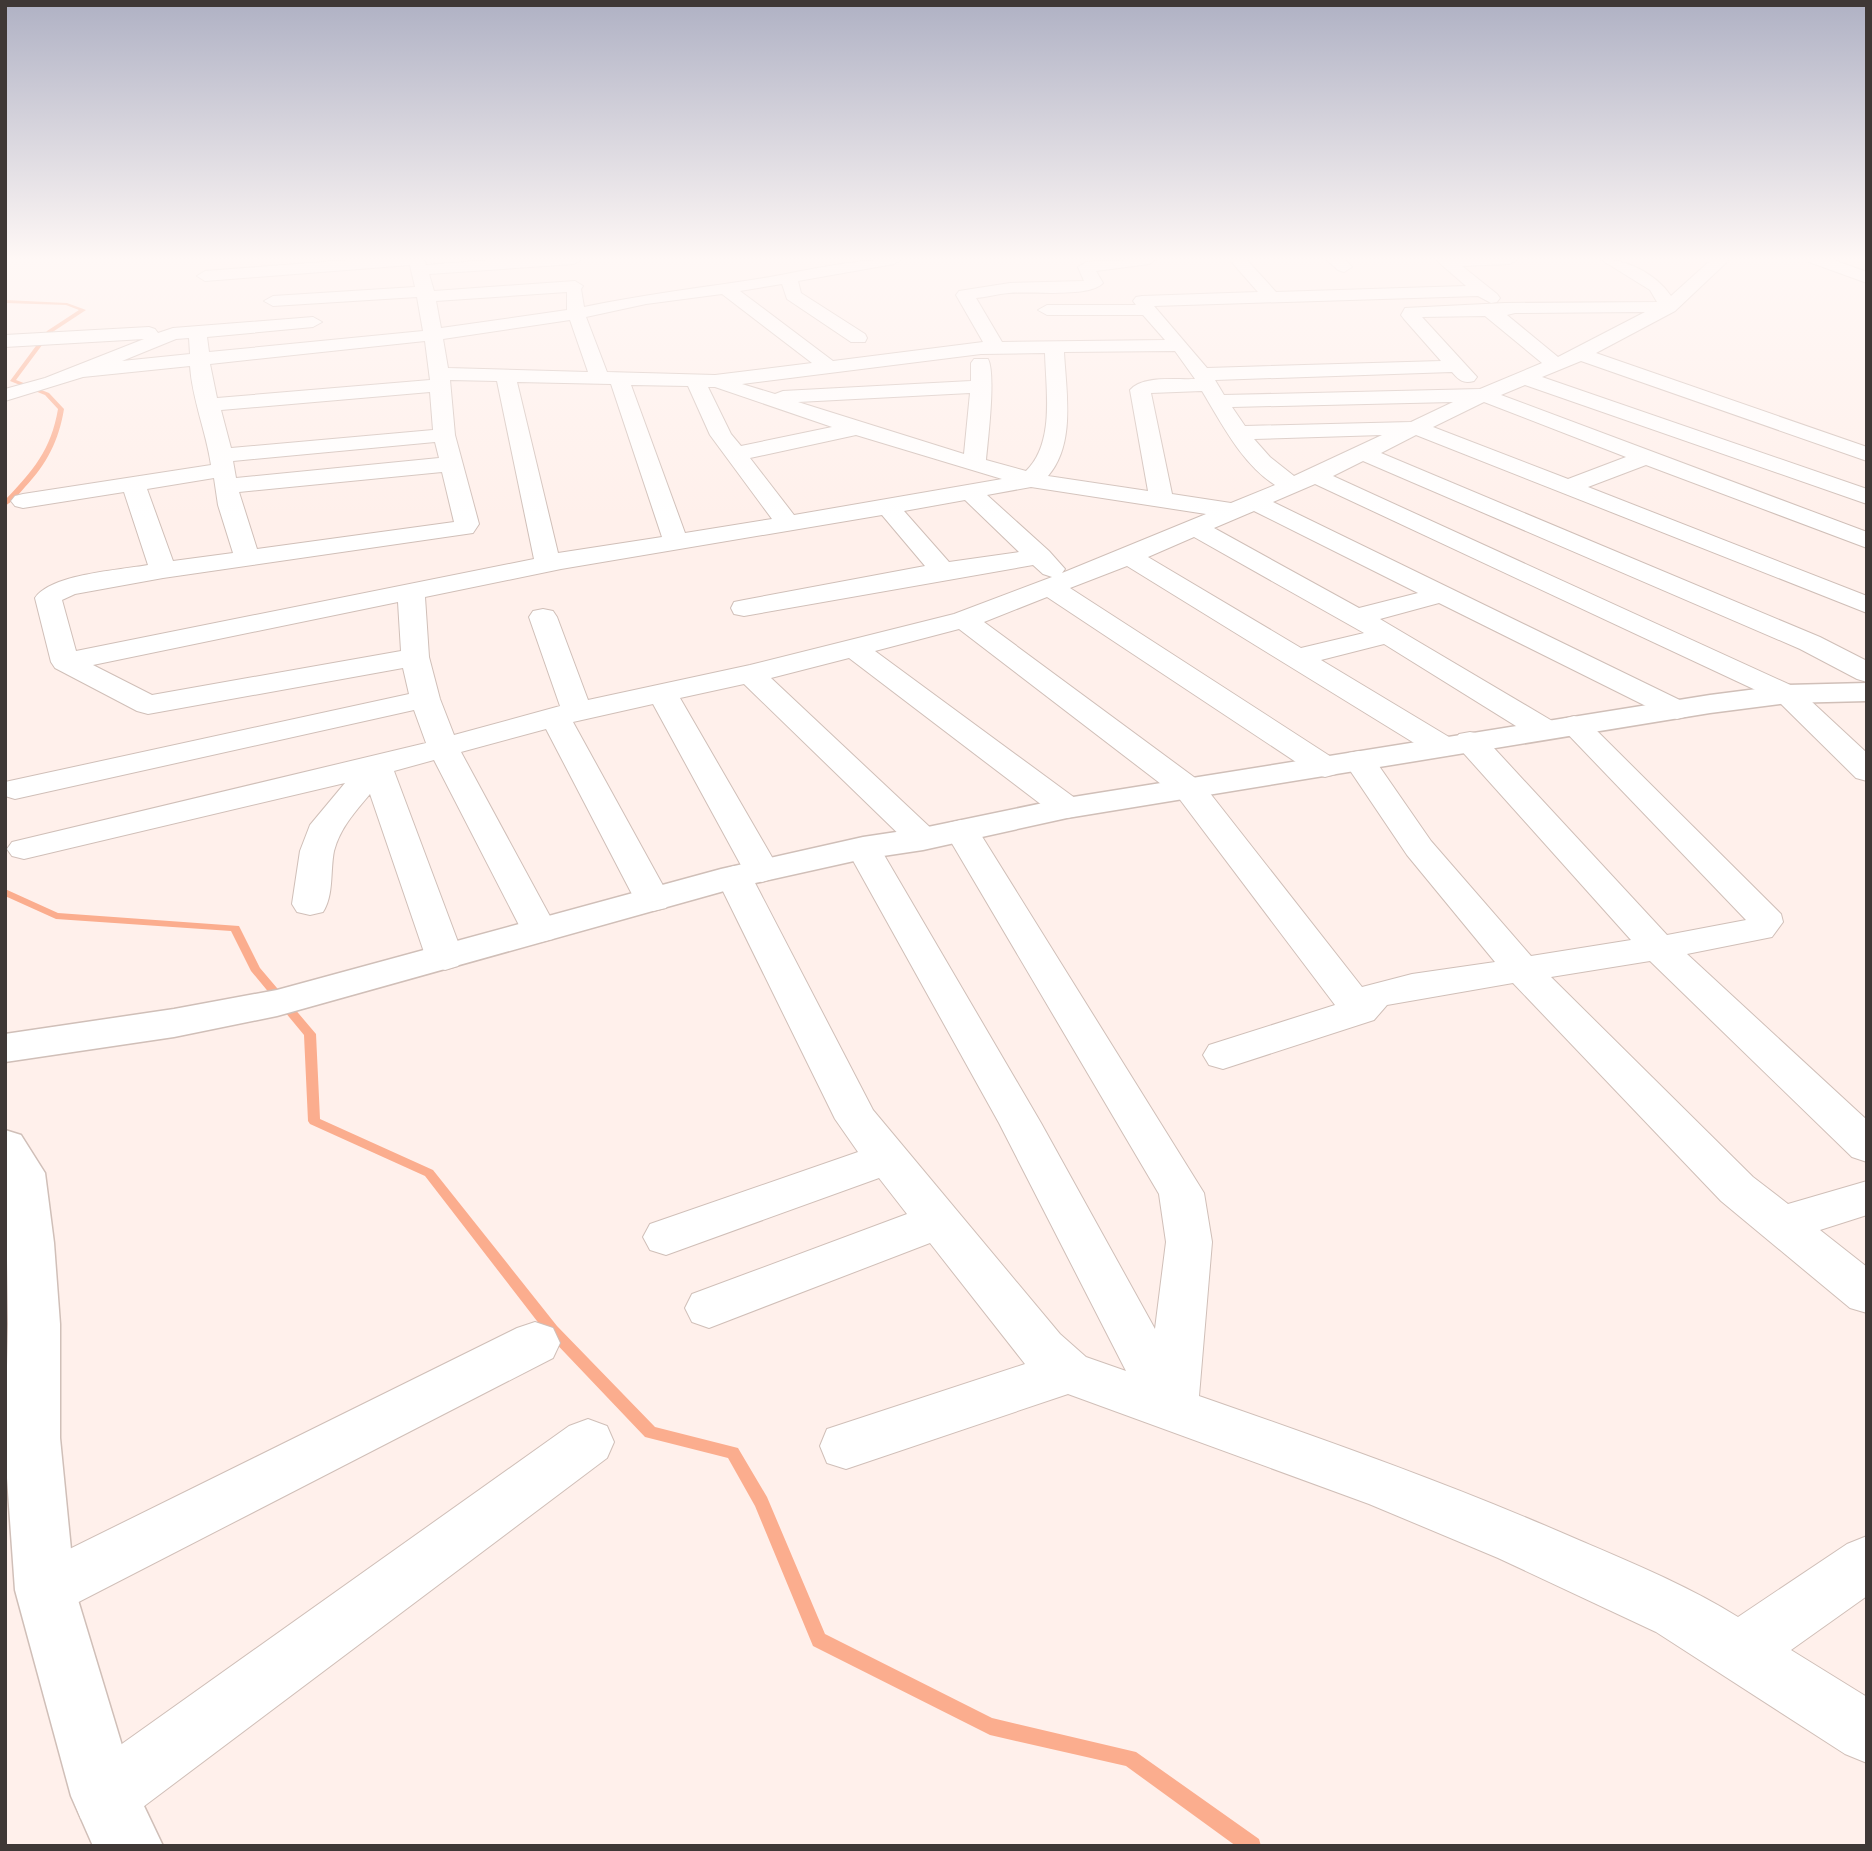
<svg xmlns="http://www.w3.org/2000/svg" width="1872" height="1851" font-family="'Work Sans',sans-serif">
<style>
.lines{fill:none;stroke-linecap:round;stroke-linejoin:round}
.stream{fill:#fbad8e;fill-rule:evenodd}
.street-casing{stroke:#d0bfb8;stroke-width:2}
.secondary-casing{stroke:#d0bfb8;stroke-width:3}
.street{fill:#fff;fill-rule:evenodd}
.secondary{fill:#fff;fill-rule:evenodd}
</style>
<rect width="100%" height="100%" fill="#fff0eb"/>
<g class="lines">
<path class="stream" d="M5,300L67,303L86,310L51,333L16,380L49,393L64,409C59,440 47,464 25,487C19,494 13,501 5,506V500C33,471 51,450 58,409L45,395L10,381L47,331L79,310L66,305L5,303Z
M5,889L58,913L239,926L260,968L316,1034L320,1119L433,1170L557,1326L655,1427L738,1448L767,1497L825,1634L992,1718L1136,1752L1259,1839L1261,1846H1236L1126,1766L990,1735L813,1646L755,1506L728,1458L645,1437L547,1334L425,1176L310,1124L308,1121L304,1035L251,971L231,931L56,919L5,896Z"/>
<defs>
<path id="street" d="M363,259H424L426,265L503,259H582L574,264L429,274L434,291L575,281L583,286L581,289L584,307C646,294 708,287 770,277C813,269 857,259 902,259L894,264L798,281L801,293L865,334L867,338L865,342H851L787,299L782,284L740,291L833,361L983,342L956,295L959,291L1010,283L1084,281L1078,267L1086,262L1157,259L1149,264L1096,271L1103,283C1089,298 1032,291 1009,293C998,294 987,297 976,298L1002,342L1165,340L1143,315H1047L1038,310L1047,305H1136L1133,301L1136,297L1142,296L1258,292L1229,259H1246L1276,292L1466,286L1435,259H1518L1510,264L1462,266L1497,294L1500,298L1497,302L1491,303L1478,296L1154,306L1207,368L1441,361L1404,319L1401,315L1405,308L1505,303L1657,302L1650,290L1600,259C1627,259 1656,274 1671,296L1712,259H1730L1675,311L1596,353L1867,447V461L1581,361L1542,377L1867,489V504L1525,385L1501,395L1867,532V548L1646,465L1588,487L1867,596V613L1416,435L1381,453L1820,637L1867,661V682L1857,679L1800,649L1363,461L1333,476L1797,688L1867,753V781L1856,778L1777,700L1315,484L1273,502L1688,704L1692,710L1688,716L1677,719L1666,716L1439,603L1380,619L1554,722L1558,729L1554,736L1543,738L1532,736L1384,644L1321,660L1454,740L1459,747L1454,754L1443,756L1432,754L1127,566L1070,588L1336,760L1341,767L1336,774L1325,777L1314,774L1047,597L984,622L1202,783L1362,987L1412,974L1495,962L1407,855L1343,760L1348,753L1359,751L1370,753L1431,841L1531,956L1631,940L1459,748L1454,741L1459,734L1470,732L1481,734L1667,935L1746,920L1559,725L1563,719L1574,716L1585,719L1781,914L1783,922L1772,937L1687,954L1867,1120V1162L1852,1157L1650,961L1551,977L1753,1177L1788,1204L1867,1181V1215L1820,1230L1867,1267V1313L1850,1308L1721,1201L1513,983L1387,1005L1374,1020L1223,1069L1209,1065L1203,1055L1209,1045L1335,1005L1178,797L959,629L875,651L1079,801L1084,808L1079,815L1067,818L1055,815L849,658L771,678L935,832L940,839L935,846L923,849L911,846L744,684L680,698L780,871L774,878L762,882L753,879L873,1110L1060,1334L1086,1357L1126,1371L999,1123L846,848L851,841L863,838L875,841L880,848L1041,1123L1155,1329L1166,1242L1159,1194L944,830L949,823L961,820L973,823L978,830L1204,1193L1212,1242L1199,1396C1328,1441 1456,1486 1581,1541C1635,1564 1688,1586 1738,1617L1847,1544L1867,1536V1596L1791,1650L1867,1697V1763L1845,1754L1656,1632L1498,1558L1369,1504L1068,1394L846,1469L827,1463L820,1446L827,1429L1025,1364L930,1243L709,1328L692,1322L685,1308L692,1294L907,1214L879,1178L666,1255L650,1250L643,1237L650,1224L858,1152L835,1119L716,877L722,870L734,866L743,869L653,704L573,722L671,900L666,908L653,911L640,908L635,900L546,729L461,752L558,931L553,939L540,942L527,939L522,931L434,760L394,771L464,958L458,966L445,970L432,966L426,958L370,794C355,812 340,828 334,851C330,871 334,895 323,912L310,915L297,912L292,904L300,851L310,825L345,783L24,859L12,856L7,849L12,842L426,743L414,710L15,799L5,796V782L409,694L403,668L148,714L137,711L55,668L51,662L35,598C51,574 120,570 148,565L124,492L23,508L15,506L11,501L15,496L23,494L211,465C206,431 192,399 190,366L83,377L5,401V389L45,378L144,339L5,347V335L149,327L155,329L158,333L173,328L313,317L322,322L313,327L207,337L209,352L423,331L417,297L273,306L264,301L273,296L415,287L410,265L205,281L197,276L205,271ZM567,292V310L441,328L436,301ZM722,294L812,363L715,375L607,372L586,317L646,304ZM1645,312L1558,357L1507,315L1515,313ZM1485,316L1542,363L1480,389L1224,395L1215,380L1452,372C1459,380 1463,384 1474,381L1477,377L1422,317ZM570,320L588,372L448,368L443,339ZM189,338L190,354L122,361L176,339ZM425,341L430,380L217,398L210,364ZM1175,351L1195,379C1176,380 1143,375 1130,390L1148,491L1048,476C1076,444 1066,391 1064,352ZM1045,353C1046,390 1055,443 1026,471L986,460C988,439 996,374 988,359H974L971,363V381L783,391L775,394L742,384L981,354ZM450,380L497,381L534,559L76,651L62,600L75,594L163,578L473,533L479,524L455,435ZM517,382L611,384L662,537L558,553ZM631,385L688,386L710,435L772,519L685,533ZM708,387H715L832,427L741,446L731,434ZM1202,391C1222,424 1242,464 1275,485L1231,503L1172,494L1151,393ZM430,392L433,430L231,448L221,410ZM970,393L964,454L798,402ZM1453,402L1411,422L1245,426L1232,407ZM1484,402L1626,457L1568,479L1433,427ZM856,435L1002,479L794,515L750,458ZM1382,435L1294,476L1270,457L1254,439ZM435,442L439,458L236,478L233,461ZM442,472L454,522L257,549L239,492ZM214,478L218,505L233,553L173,561L147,489ZM1031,487L1206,514L1062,573L1065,569L1049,551L987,495ZM965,500L1019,552L949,562L904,511ZM1254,511L1418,593L1359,608L1214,528ZM882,515L925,566L744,600L734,602L731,608L734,614L744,616L1033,565L1043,574L1052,577L954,614L750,665L588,700L557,617L553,611L543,609L533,611L529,617L560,706L454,735L440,699L429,657L425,597L561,569ZM1194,537L1364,633L1301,648L1148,557ZM398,602L401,651L152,695L93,665Z
M1326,259H1344L1352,267L1344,272L1338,270Z
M1807,259H1831L1867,272V283L1809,262Z
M535,1322L553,1328L560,1343L553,1358L65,1609L45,1618L25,1609L16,1590L25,1571L517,1328Z
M588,1419L607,1426L614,1442L607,1458L127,1819L104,1828L81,1819L72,1796L81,1773L569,1426Z"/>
<path id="secondary" d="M1867,683V701L1787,703L1710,713L1067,818L923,850L863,859L742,886L277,1016L174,1037L5,1062V1034L174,1009L277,990L721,869L863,837L923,828L1067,798L1710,695L1787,685Z
M5,1130L21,1135L45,1173L54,1243L60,1324V1438L75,1590L134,1785L163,1846H93L71,1796L15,1590L5,1450L8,1324Z"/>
</defs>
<use href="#street" class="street-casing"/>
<use href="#secondary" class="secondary-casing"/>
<use href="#street" class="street"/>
<use href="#secondary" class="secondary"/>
</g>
<linearGradient id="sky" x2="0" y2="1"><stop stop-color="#afb1c4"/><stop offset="0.5" stop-color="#fff8f6"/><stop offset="1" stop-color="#fff8f6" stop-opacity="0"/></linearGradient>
<rect width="1872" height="518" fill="url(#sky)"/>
<rect width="1872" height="1851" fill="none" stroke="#3f3836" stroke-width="14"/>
</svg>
